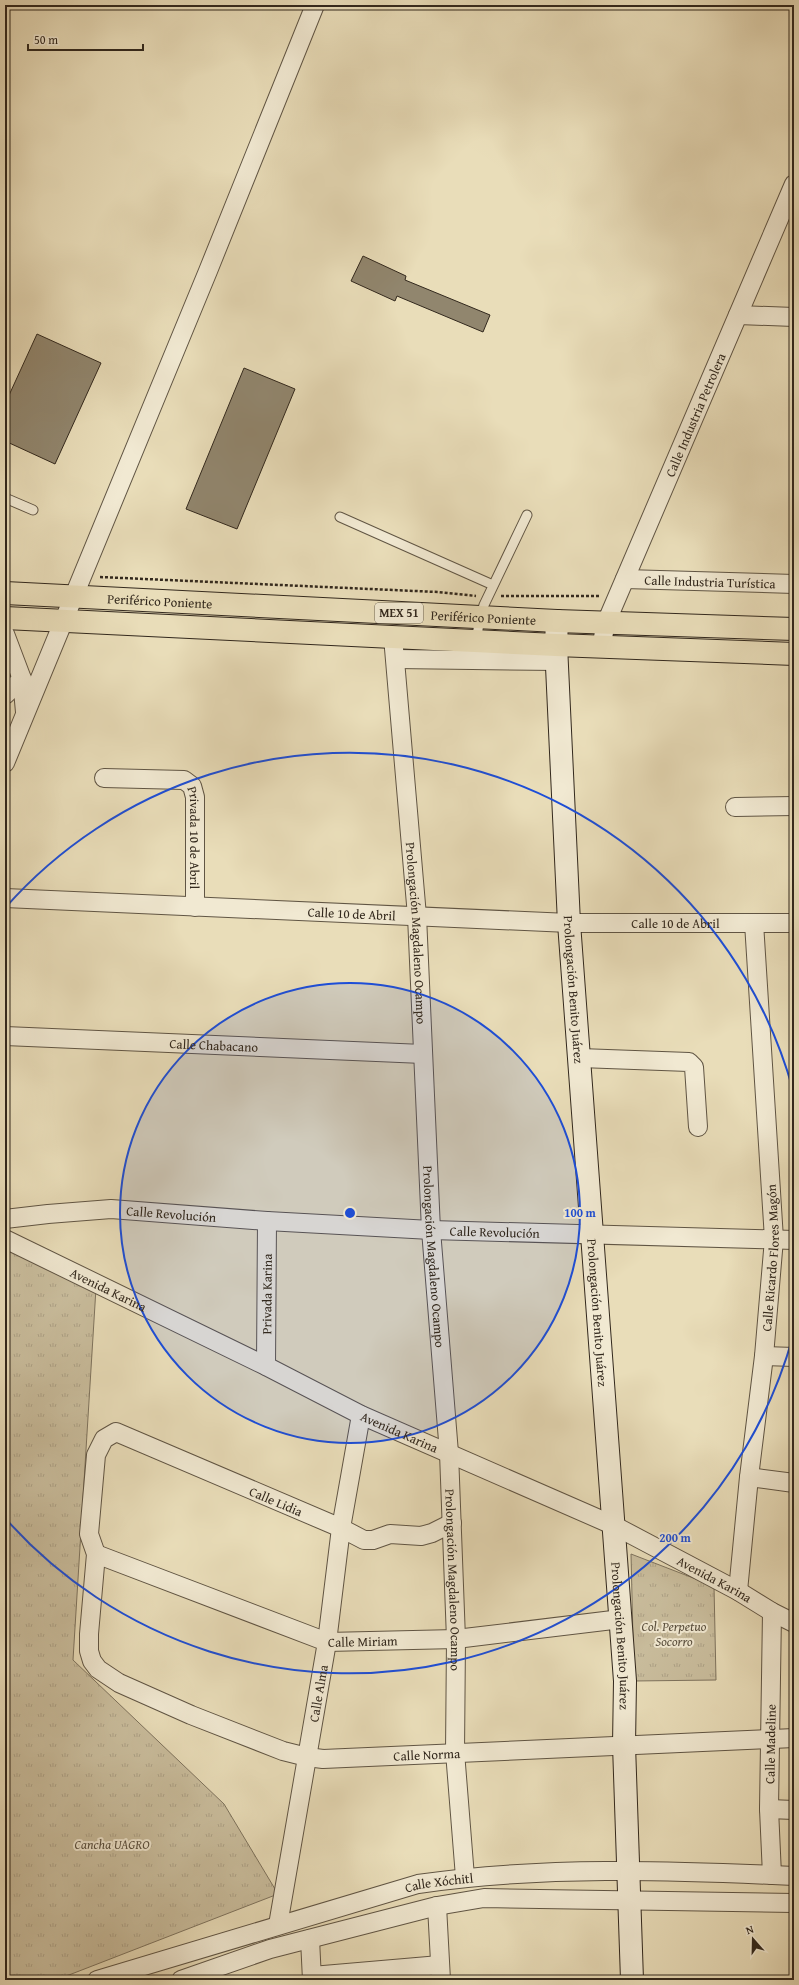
<svg xmlns="http://www.w3.org/2000/svg" width="799" height="1985" font-family="'Gentium Book Plus',serif">
<style>
.park{fill:url(#park-tufts);stroke:#7e735e}
.building{fill:#91866e;stroke:#32281d}
.lines{fill:none;stroke-linecap:round;stroke-linejoin:round}
.lane-casing{stroke:#605544;stroke-width:11}
.street-casing{stroke:#605544;stroke-width:20}
.secondary-casing{stroke:#32281d;stroke-width:24}
.primary-casing{stroke:#32281d;stroke-width:24}
.path{stroke:#32281d;stroke-width:2.5;stroke-dasharray:3 2;stroke-linecap:butt}
.lane{stroke:#f1e9d2;stroke-width:9}
.street{stroke:#f1e9d2;stroke-width:18}
.secondary{stroke:#f1e9d2;stroke-width:22}
.primary{stroke:#e9ddb9;stroke-width:22}
.ring{fill:none;stroke:#1d4ed8;stroke-width:2}
.labels{text-anchor:middle;stroke-width:4;stroke-linejoin:round;paint-order:stroke}
.shield{fill:#f1e9d2;stroke:#6b6253;stroke-width:1}
.shield-label{font-size:12px;font-weight:bold;fill:#32281d}
.street-label{font-size:13px;fill:#32281d;stroke:#f1e9d2}
.park-label{font-size:13px;font-style:italic;fill:#584e3d;stroke:#f1e9d2}
.centre{fill:#1d4ed8;stroke:#f1e9d2;stroke-width:2}
.ring-label{font-size:12px;text-anchor:middle;font-weight:bold;fill:#1d4ed8;stroke:#f1e9d2;stroke-width:4;stroke-linejoin:round;paint-order:stroke}
</style>
<defs>
<pattern id="park-tufts" width="24" height="20" patternUnits="userSpaceOnUse"><rect width="24" height="20" fill="#cabe9e"/><path d="M3 7l-1-3M5 7V3M7 7l1-3M15 17l-1-3M17 17v-4M19 17l1-3" fill="none" stroke="#aea388"/></pattern>
</defs>
<rect width="100%" height="100%" fill="#e9ddb9"/>
<filter id="stains"><feTurbulence type="fractalNoise" baseFrequency=".005" numOctaves="4"/><feColorMatrix values="0 0 0 0 .2 0 0 0 0 .09 0 0 0 0 .02 0 0 0 .5 -.17"/></filter>
<radialGradient id="worn" r=".72"><stop offset=".6" stop-color="#630" stop-opacity="0"/><stop offset="1" stop-color="#630" stop-opacity=".3"/></radialGradient>
<path class="park" d="M5,1243L96,1288L73,1660L224,1804L278,1894L56,1980H5Z
M631,1554L714,1586L716,1680L634,1681Z"/>
<path class="building" d="M363,256L406,276L405,280L490,315L483,332L397,296L395,301L351,281Z
M37,334L101,363L55,464L5,441V404Z
M244,368L295,389L237,529L186,509Z"/>
<g class="lines">
<defs>
<path id="lane" d="M5,498L33,510
M340,517L493,585
M476,641L480,618L484,605L527,515"/>
<g id="street">
<path d="M738,315L794,317"/>
<path id="s1" d="M625,579L794,584"/>
<path d="M5,634L22,679L25,712"/>
<path id="s2" d="M393,637L417,916L431,1230L449,1453L456,1639L455,1752L465,1877"/>
<path id="s3" d="M601,647L606,623L794,184"/>
<path d="M396,659L557,661"/>
<path d="M5,695L22,679"/>
<path d="M5,763L208,271L315,5"/>
<path id="s4" d="M104,778L184,780L192,786L195,797V907"/>
<path d="M735,807L794,806"/>
<path id="s5" d="M5,898L569,923H794"/>
<path id="s6" d="M5,1036L423,1054"/>
<path d="M580,1058L689,1062L694,1067L698,1127"/>
<path id="s7" d="M5,1219L48,1214L111,1209L267,1221L431,1230L794,1240"/>
<path id="s8" d="M5,1239L266,1366L361,1415L615,1526L738,1591L772,1612L794,1623"/>
<path d="M764,1356L794,1357"/>
<path id="s9" d="M266,1366L267,1221"/>
<path d="M749,1477L794,1483"/>
<path id="s10" d="M452,1523L432,1533L421,1536L390,1534L373,1540H364L341,1528L116,1432L104,1439L96,1455L89,1534L96,1554L89,1634V1651L92,1661L98,1669L119,1683L191,1715L283,1751L307,1757L323,1759L794,1738"/>
<path id="s11" d="M96,1554L327,1642L456,1639L621,1619"/>
<path id="s12" d="M738,1591L749,1477L764,1356L774,1239L754,923"/>
<path d="M772,1612L769,1809L772,1875"/>
<path d="M769,1809L794,1810"/>
<path d="M437,1906L441,1980"/>
<path id="s13" d="M278,1925L327,1642L341,1528L361,1415"/>
<path d="M310,1939L312,1980"/>
<path d="M312,1976L440,1965"/>
<path id="s14" d="M97,1980L418,1884C542,1866 669,1870 794,1876"/>
<path d="M181,1980L270,1949L437,1906L484,1898L794,1903"/>
</g>
<g id="secondary">
<path id="s15" d="M557,621L556,645L569,923L625,1681L624,1745L632,1980"/>
</g>
<g id="primary">
<path id="s16" d="M5,593L557,621L794,629"/>
<path d="M5,618L556,645L794,654"/>
</g>
</defs>
<use href="#lane" class="lane-casing"/>
<use href="#street" class="street-casing"/>
<use href="#secondary" class="secondary-casing"/>
<use href="#primary" class="primary-casing"/>
<path class="path" d="M100,577L438,592L476,596
M501,596H600"/>
<use href="#lane" class="lane"/>
<use href="#street" class="street"/>
<use href="#secondary" class="secondary"/>
<use href="#primary" class="primary"/>
</g>
<circle cx="350" cy="1213" r="230" fill="#1d4ed8" fill-opacity=".12"/>
<g class="ring">
<circle cx="350" cy="1213" r="230"/>
<path d="M793 1336A460 460 0 0 1 5 1518M5 908A460 460 0 0 1 793 1090"/>
</g>
<g class="labels">
<rect class="shield" x="375" y="603" width="48" height="20" rx="3"/>
<g class="shield-label">
<text x="399" y="617">MEX 51</text>
</g>
<g class="street-label">
<text dy="5" stroke="none"><textPath href="#s3" startOffset="251">Calle Industria Petrolera</textPath></text>
<text dy="5" stroke="none"><textPath href="#s1" startOffset="85">Calle Industria Turística</textPath></text>
<text dy="5" stroke="none"><textPath href="#s16" startOffset="155">Periférico Poniente</textPath></text>
<text dy="5" stroke="none"><textPath href="#s16" startOffset="479">Periférico Poniente</textPath></text>
<text dy="5" stroke="none"><textPath href="#s4" startOffset="142">Privada 10 de Abril</textPath></text>
<text dy="5" stroke="none"><textPath href="#s5" startOffset="347">Calle 10 de Abril</textPath></text>
<text dy="5" stroke="none"><textPath href="#s5" startOffset="671">Calle 10 de Abril</textPath></text>
<text dy="5" stroke="none"><textPath href="#s2" startOffset="297">Prolongación Magdaleno Ocampo</textPath></text>
<text dy="5" stroke="none"><textPath href="#s15" startOffset="369">Prolongación Benito Juárez</textPath></text>
<text dy="5" stroke="none"><textPath href="#s6" startOffset="209">Calle Chabacano</textPath></text>
<text dy="5" stroke="none"><textPath href="#s7" startOffset="167">Calle Revolución</textPath></text>
<text dy="5" stroke="none"><textPath href="#s7" startOffset="491">Calle Revolución</textPath></text>
<text dy="5" stroke="none"><textPath href="#s2" startOffset="621">Prolongación Magdaleno Ocampo</textPath></text>
<text dy="5" stroke="none"><textPath href="#s12" startOffset="335">Calle Ricardo Flores Magón</textPath></text>
<text dy="5" stroke="none"><textPath href="#s8" startOffset="115">Avenida Karina</textPath></text>
<text dy="5" stroke="none"><textPath href="#s9" startOffset="72">Privada Karina</textPath></text>
<text dy="5" stroke="none"><textPath href="#s15" startOffset="693">Prolongación Benito Juárez</textPath></text>
<text dy="5" stroke="none"><textPath href="#s8" startOffset="439">Avenida Karina</textPath></text>
<text transform="translate(276 1501) rotate(23)" y="5">Calle Lidia</text>
<text dy="5" stroke="none"><textPath href="#s8" startOffset="787">Avenida Karina</textPath></text>
<text dy="5" stroke="none"><textPath href="#s2" startOffset="945">Prolongación Magdaleno Ocampo</textPath></text>
<text dy="5" stroke="none"><textPath href="#s15" startOffset="1017">Prolongación Benito Juárez</textPath></text>
<text dy="5" stroke="none"><textPath href="#s11" startOffset="283">Calle Miriam</textPath></text>
<text dy="5" stroke="none"><textPath href="#s13" startOffset="235">Calle Alma</textPath></text>
<text transform="translate(770 1744) rotate(-89)" y="5">Calle Madeline</text>
<text dy="5" stroke="none"><textPath href="#s10" startOffset="960">Calle Norma</textPath></text>
<text dy="5" stroke="none"><textPath href="#s14" startOffset="356">Calle Xóchitl</textPath></text>
</g>
<g class="park-label">
<text x="674" y="1631">Col. Perpetuo<tspan x="674" dy="15">Socorro</tspan></text>
<text x="112" y="1849">Cancha UAGRO</text>
</g>
</g>
<circle cx="350" cy="1213" r="6" class="centre"/>
<g class="ring-label">
<text x="580" y="1217">100 m</text>
<text x="675" y="1542">200 m</text>
</g>
<rect width="799" height="1985" fill="none" stroke="#e9ddb9" stroke-width="20"/>
<rect x="6" y="6" width="787" height="1973" fill="none" stroke="#32281d" stroke-width="2"/>
<rect x="10" y="10" width="779" height="1965" fill="none" stroke="#32281d"/>
<g transform="translate(753 1939) rotate(340)" stroke="#f1e9d2" stroke-width="3" paint-order="stroke">
<path d="M0-3L7 15L0 10L-7 15Z" fill="#32281d"/>
<text y="-6" font-size="11" font-weight="bold" text-anchor="middle" fill="#32281d">N</text>
</g>
<path d="M28 44v6h115v-6" fill="none" stroke="#32281d" stroke-width="2"/>
<text x="34" y="44" font-size="12" fill="#32281d" stroke="#f1e9d2" stroke-width="3" paint-order="stroke">50 m</text>
<rect width="100%" height="100%" filter="url(#stains)"/>
<rect width="100%" height="100%" fill="url(#worn)"/>
</svg>
